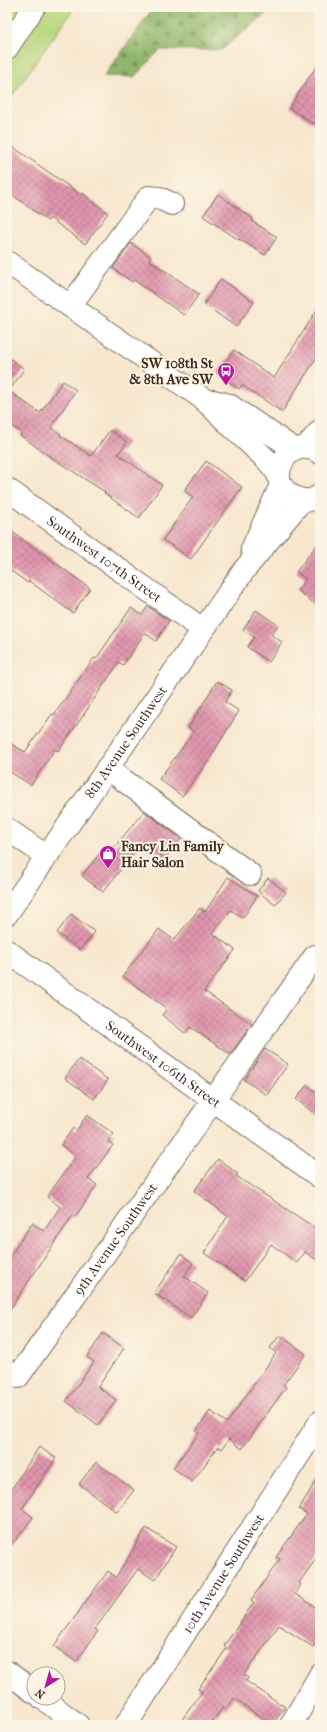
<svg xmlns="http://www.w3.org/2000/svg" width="327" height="1732" font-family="'IM FELL French Canon',serif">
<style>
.green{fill:#b6d57c;stroke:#78804d}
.forest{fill:url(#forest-firs);stroke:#667045}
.building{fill:url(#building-cross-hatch)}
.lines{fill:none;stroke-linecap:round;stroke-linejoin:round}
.minor-casing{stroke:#7d6c5c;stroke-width:24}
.minor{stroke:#fff;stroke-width:22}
.labels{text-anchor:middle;stroke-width:4;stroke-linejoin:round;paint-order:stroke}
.poi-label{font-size:14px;font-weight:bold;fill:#3b2a1e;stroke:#fcf5e5;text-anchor:end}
.street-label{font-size:14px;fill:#3b2a1e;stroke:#fcf5e5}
</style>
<defs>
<pattern id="forest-firs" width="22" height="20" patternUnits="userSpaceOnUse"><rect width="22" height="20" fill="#90b66c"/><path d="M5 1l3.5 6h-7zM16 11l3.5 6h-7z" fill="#779458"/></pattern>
<pattern id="building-cross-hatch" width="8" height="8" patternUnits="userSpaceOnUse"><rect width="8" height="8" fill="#e095ad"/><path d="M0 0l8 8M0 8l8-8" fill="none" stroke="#b77a8c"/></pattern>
</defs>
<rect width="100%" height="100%" fill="#fcf5e5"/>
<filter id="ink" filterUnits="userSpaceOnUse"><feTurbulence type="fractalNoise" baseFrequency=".025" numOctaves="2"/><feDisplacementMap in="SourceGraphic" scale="8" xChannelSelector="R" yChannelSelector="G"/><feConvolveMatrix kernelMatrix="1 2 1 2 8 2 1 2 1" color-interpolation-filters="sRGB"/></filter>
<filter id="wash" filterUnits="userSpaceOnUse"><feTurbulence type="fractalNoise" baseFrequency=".012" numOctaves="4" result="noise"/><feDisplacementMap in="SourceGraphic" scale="16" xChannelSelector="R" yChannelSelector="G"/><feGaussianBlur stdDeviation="0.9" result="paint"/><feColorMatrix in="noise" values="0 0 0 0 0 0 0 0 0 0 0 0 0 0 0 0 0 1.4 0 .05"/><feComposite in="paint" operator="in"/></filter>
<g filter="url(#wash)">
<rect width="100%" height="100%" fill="#f7e7cf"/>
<path class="green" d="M7,7H75L7,103Z"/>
<path class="forest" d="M154,7H270L267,13L221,50H160L134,77L104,76Z"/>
<g id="blocks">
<path class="building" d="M320,61V114L314,124L289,108Z
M13,147L81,195L82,193L108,213L85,244L50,218L48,221L7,191V156Z
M218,194L253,219L252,221L277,237L265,255L239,239V240L203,216Z
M131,243L151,257L149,260L199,294L184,315L134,280L132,282L113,268Z
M221,279L254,302L236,327L204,304Z
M320,305V352L282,412L242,385L239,389L217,373L234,350L274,378Z
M7,356L24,369L9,391L40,413L63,381L76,390L51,427L61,434L60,435L91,456L110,430L127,442L118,454L162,485L139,518L104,493L105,492L46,454L20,435L22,433L7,423Z
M206,461L242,487L191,559L163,540L193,497L184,491Z
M7,528L90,588L73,613L29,581L28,583L7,568Z
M320,540V608L297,590L306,579L296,572Z
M148,606L169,621L156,641L145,633L123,665L119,662L74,729L58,751L55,749L31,785L7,770V741L25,752L52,714L54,715L94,658L96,659L131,608L142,615Z
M256,610L278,625L271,635L282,642L269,662L247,647L254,637L243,630Z
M217,681L232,690L225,702L239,711L208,761L182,796L159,779L194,732L188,728Z
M144,811L181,839L165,859L143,841L103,892L82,876L107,844L113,849Z
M228,877L257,896L243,918L231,910L212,933L235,950L204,991L252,1024L230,1054L190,1027L185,1033L162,1015L167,1009L123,976L159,929L174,940L200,908L205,912Z
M268,878L286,892L275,905L258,891Z
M71,914L95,932L80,950L57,933Z
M265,1049L288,1064L267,1095L244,1080Z
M79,1059L108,1080L94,1099L65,1078Z
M307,1085L320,1095V1118L296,1099Z
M87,1115L114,1134L108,1142L113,1145L88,1179L97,1185L75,1217L73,1215L7,1314V1261L32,1223L44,1231L60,1207L47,1197L76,1156L61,1145L73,1128L76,1131Z
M218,1159L238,1174L236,1176L320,1231V1262L305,1252L297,1263L271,1244L245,1281L204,1253L228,1216L194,1191Z
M181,1254L193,1263L184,1276L208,1293L191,1318L154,1293Z
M103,1333L124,1348L98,1387L116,1400L98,1425L66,1401L94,1362L87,1357Z
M280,1335L306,1354L283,1385L286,1387L242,1449L229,1439L222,1449L218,1447L192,1482L173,1468L199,1433L196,1431L210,1411L227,1423L276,1353L270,1348Z
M39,1447L56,1458L22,1509L33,1517L7,1551V1496Z
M96,1462L134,1490L117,1512L79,1484Z
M320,1474V1553L299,1583L301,1584L295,1594L320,1610V1636L313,1647L279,1625L244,1675L248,1678L246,1681L285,1707L272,1725L234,1698L226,1709L223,1707L210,1725H178L202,1692L198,1689L227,1648L224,1646L254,1602L251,1600L280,1559L276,1557L307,1514L299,1509Z
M146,1528L176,1547L155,1580L138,1569L95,1629L98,1631L76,1662L54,1646L108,1571L116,1577Z"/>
</g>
</g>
<g filter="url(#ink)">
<use href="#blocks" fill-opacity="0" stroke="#7d6c5c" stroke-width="1"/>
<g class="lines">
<defs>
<g id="minor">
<path d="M7,48L34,7"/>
<path d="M7,262L202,398L269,462L278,474"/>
<path d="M70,306L149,197L159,198L172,204"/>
<path d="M213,401L229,405L294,449"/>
<path d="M306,447L320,431"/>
<path d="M320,453C288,431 259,484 297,498C305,502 313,501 320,495"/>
<path id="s1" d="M7,489L202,629"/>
<path d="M252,549L281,485"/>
<path d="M107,768L250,874"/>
<path d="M7,829L46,856"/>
<path id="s2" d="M7,914L245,569L302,500"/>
<path id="s3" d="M7,951L320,1177"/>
<path id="s4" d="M7,1370L18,1377L315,956"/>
<path d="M7,1672L34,1692"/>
<path d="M42,1698L78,1725"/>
<path id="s5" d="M126,1725L320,1422"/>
<path d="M291,1725L320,1675"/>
</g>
</defs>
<use href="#minor" class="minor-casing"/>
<use href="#minor" class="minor"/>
</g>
</g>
<defs>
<symbol id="bus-pin" viewBox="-11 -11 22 30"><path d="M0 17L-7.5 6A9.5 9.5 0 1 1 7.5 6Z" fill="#b5179e" stroke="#fcf5e5"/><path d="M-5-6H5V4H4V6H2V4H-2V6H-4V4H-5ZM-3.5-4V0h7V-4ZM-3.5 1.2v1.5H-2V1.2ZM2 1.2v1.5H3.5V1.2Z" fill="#fff"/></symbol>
<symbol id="shop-pin" viewBox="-11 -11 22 30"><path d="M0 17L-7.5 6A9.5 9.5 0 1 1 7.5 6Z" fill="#b5179e" stroke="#fcf5e5"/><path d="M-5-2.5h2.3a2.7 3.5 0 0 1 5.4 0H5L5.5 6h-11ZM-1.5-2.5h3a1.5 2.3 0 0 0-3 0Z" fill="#fff"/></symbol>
</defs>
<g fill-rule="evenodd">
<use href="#bus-pin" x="216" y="361" width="20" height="27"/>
<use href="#shop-pin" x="98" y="844" width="20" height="27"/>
</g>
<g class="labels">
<g class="poi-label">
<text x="213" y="368">SW 108th St<tspan x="213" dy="16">&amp; 8th Ave SW</tspan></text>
<text x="121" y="851" text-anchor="start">Fancy Lin Family<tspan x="121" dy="16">Hair Salon</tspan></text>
</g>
<g class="street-label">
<text dy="5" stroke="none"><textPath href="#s1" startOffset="120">Southwest 107th Street</textPath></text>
<text dy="5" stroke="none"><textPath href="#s2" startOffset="209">8th Avenue Southwest</textPath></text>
<text dy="5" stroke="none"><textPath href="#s3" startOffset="193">Southwest 106th Street</textPath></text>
<text dy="5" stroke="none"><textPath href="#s4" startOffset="182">9th Avenue Southwest</textPath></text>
<text dy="5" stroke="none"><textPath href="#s5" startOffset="180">10th Avenue Southwest</textPath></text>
</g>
</g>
<rect width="327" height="1732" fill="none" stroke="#fcf5e5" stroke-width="24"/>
<g transform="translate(46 1686) rotate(217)"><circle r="19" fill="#fcf5e5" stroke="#afa495"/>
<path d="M0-3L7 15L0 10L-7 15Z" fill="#b5179e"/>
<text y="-6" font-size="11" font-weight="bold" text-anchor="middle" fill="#3b2a1e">N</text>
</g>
</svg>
